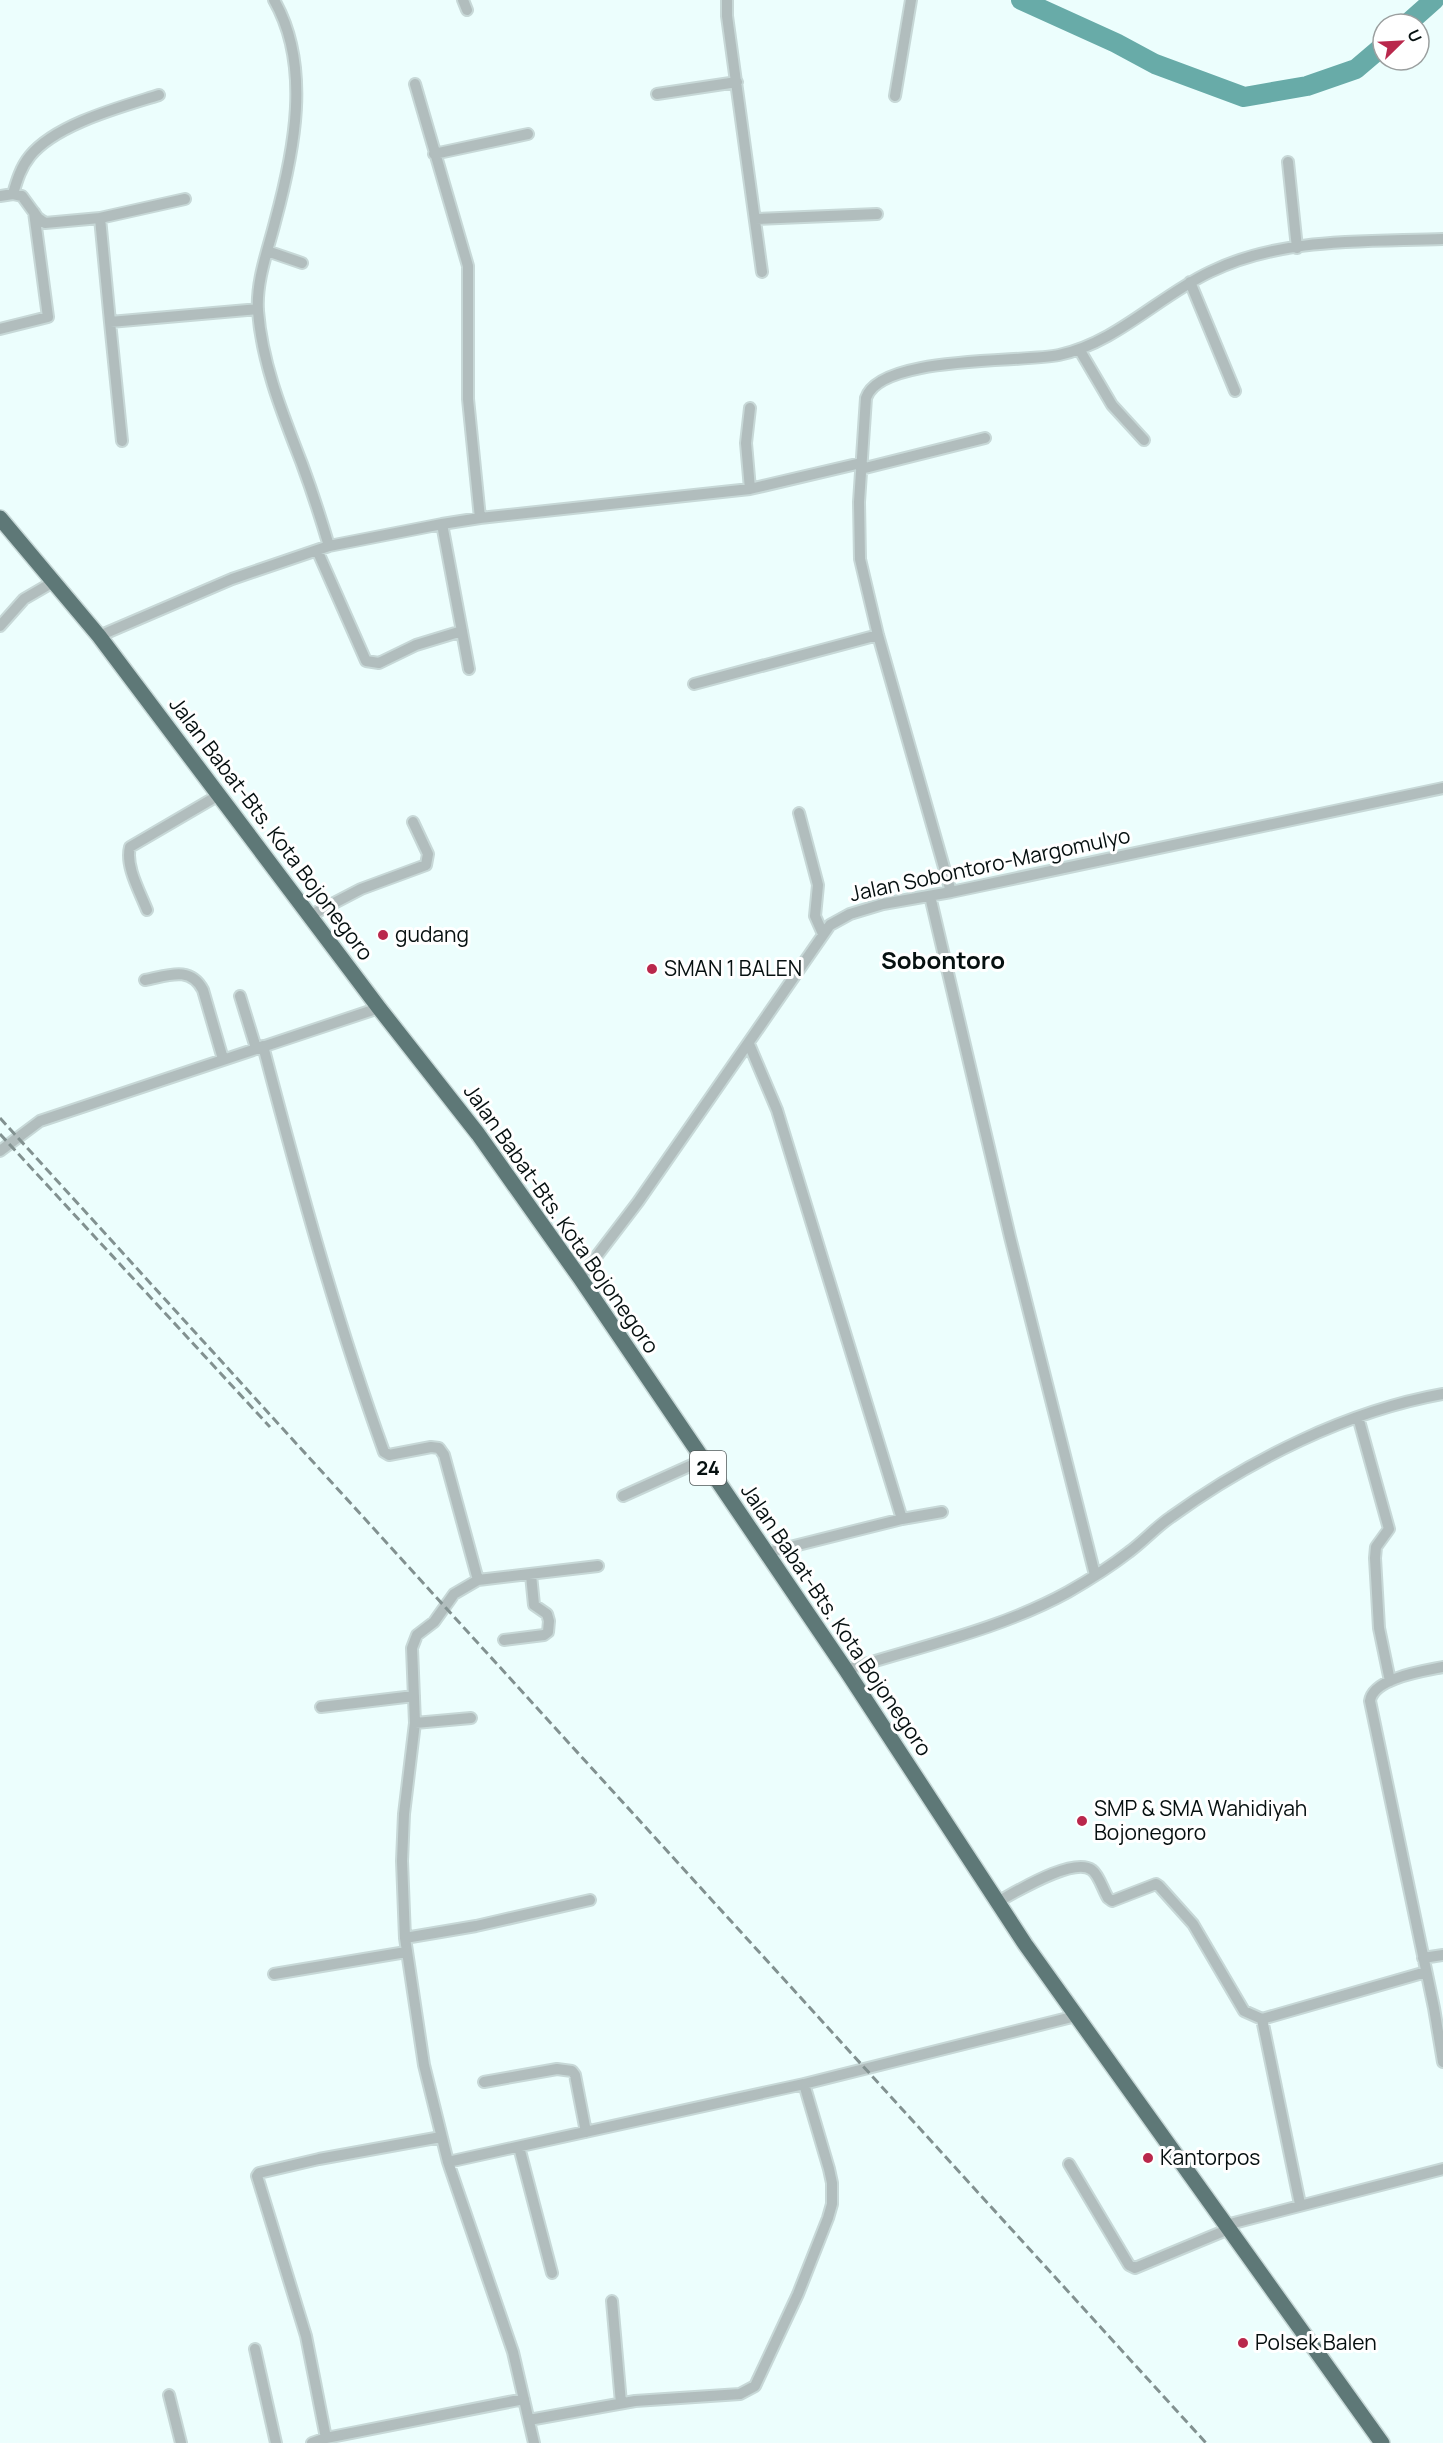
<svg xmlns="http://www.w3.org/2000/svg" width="1443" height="2443" font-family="Manrope,sans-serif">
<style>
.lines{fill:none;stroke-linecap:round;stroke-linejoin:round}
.river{stroke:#68aba8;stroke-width:20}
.minor-casing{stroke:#c7d8d7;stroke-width:14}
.highway-casing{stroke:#c7d8d7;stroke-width:18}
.minor{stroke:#b1bdbd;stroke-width:10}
.highway{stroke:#5e7877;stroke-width:15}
.rail{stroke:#829190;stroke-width:3;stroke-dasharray:9 4.5;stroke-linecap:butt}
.poi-dot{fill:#b9284c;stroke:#fff;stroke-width:2}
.labels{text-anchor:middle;stroke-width:6;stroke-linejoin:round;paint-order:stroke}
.shield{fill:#fff;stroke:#515858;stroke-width:1.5}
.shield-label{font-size:20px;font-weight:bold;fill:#061010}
.street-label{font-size:21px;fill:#061010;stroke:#fff}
.poi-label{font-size:21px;fill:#061010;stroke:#fff;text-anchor:start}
.quarter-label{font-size:24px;font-weight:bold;fill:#061010;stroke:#fff}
</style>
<rect width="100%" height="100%" fill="#ecfefd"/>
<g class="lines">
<path class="river" d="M1021,0L1116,43L1155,64L1244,97L1307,86L1356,69L1383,46
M1407,24L1434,0"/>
<defs>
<path id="minor" d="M463,0L467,10
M727,0V16L762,272
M415,84L468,266V399L480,518L442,524
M657,94L737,82
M895,96L911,0
M434,154L528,134
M1288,162L1297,248
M13,194C17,180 21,167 30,156C56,124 121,107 159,95
M0,196L13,194L22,196L38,218L45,223L100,218L110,322L258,309
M100,218L185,199
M755,219L877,214
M267,251L302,263
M1190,282L1235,391
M110,322L122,441
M0,329L48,317L34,212
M1079,349L1112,405L1144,440
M750,408L746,443L750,489
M861,469L985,438
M480,518L750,489L861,463
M329,546L442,524L469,669
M317,550L366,661L379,663L416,645L462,631
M0,626L24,599L55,581
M99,636L232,579L329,546C321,519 312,491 302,464C283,415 262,364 258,311C256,281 268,250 275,222C294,152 312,66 274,0
M694,684L878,635
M799,813L818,885L815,916L823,934
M951,892L878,635L860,559L859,502L866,398C880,355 1020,363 1059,355C1116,343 1159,296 1210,272C1281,237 1366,242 1443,239
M930,896L1010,1237L1095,1575
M147,910C140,892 125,866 130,847L219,795
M311,915L361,889L426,865L428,854L413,822
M145,980C167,976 190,965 203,990L223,1059
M240,996L256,1048
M749,1044L777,1110L902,1519
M263,1046C299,1183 336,1319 384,1452L389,1455L431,1447L439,1448L444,1455L478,1580L454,1594L434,1622L417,1635L412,1648L415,1723L404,1814L402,1861L405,1938L424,2065L448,2162
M0,1151L40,1121L379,1008
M580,1278L638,1202L830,925L850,914L883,904L951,892L1443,788
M1358,1417L1389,1529L1376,1547L1375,1558L1379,1628L1390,1681
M623,1496L703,1460
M766,1553L902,1519L942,1512
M478,1580L598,1566
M504,1640L544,1635L548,1632L549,1621L547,1614L534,1605L531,1575
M1443,1667C1424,1671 1373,1678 1370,1701L1434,2008L1443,2062
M846,1670C921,1646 999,1630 1068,1592C1089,1580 1111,1566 1129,1552C1144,1541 1156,1527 1171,1517C1250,1460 1347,1411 1443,1394
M321,1707L414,1696
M415,1723L471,1718
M997,1902C1016,1892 1074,1856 1092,1870C1099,1875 1103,1890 1108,1898L1112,1901L1156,1884L1159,1886L1193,1924L1244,2011L1262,2019L1300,2204
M405,1938L476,1926L590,1900
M1423,1958L1443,1955
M274,1974L406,1952
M1262,2019L1426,1972
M484,2082L557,2069L572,2071L575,2075L586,2132
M519,2147L552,2273
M1069,2164L1129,2265L1135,2268L1229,2229
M1226,2225L1443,2169
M612,2301L621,2403
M255,2349L276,2443
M169,2395L181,2443
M529,2420L635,2401L740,2394L755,2386L798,2294L828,2218L832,2204V2183L829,2169L804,2084
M326,2438L306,2336L257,2176L259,2173L319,2159L441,2137
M312,2443L326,2438L524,2399
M534,2443L513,2352L448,2162L804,2084L1076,2016"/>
<path id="highway" d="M0,518L99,636L379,1008L478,1134L580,1278L846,1670L1025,1944L1382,2443"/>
</defs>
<use href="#minor" class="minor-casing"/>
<use href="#highway" class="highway-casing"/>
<use href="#minor" class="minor"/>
<use href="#highway" class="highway"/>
<path class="rail" d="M0,1118L1206,2443
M0,1134L270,1427"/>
</g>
<g class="poi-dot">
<circle cx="383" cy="935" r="6"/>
<circle cx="652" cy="969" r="6"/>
<circle cx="1082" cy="1821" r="6"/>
<circle cx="1148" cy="2158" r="6"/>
<circle cx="1243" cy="2343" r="6"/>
</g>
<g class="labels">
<rect class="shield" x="690" y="1451" width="36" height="34" rx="4.5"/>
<g class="shield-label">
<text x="708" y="1475">24</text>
</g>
<g class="street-label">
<text transform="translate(271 829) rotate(53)" y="7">Jalan Babat-Bts. Kota Bojonegoro</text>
<text transform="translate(990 865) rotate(-12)" y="7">Jalan Sobontoro-Margomulyo</text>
<text transform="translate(561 1219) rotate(55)" y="7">Jalan Babat-Bts. Kota Bojonegoro</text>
<text transform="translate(836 1620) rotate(56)" y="7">Jalan Babat-Bts. Kota Bojonegoro</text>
</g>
<g class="poi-label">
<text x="395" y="942">gudang</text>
<text x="664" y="976">SMAN 1 BALEN</text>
<text x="1094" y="1816">SMP &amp; SMA Wahidiyah<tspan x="1094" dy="24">Bojonegoro</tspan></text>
<text x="1160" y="2165">Kantorpos</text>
<text x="1255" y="2350">Polsek Balen</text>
</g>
<g class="quarter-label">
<text x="943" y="969">Sobontoro</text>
</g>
</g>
<g transform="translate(1401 42) rotate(66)"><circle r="28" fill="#ffffff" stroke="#9b9f9f" stroke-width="1.5"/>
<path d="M0-4.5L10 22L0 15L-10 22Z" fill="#b9284c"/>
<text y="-9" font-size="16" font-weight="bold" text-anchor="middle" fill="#061010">U</text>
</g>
</svg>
